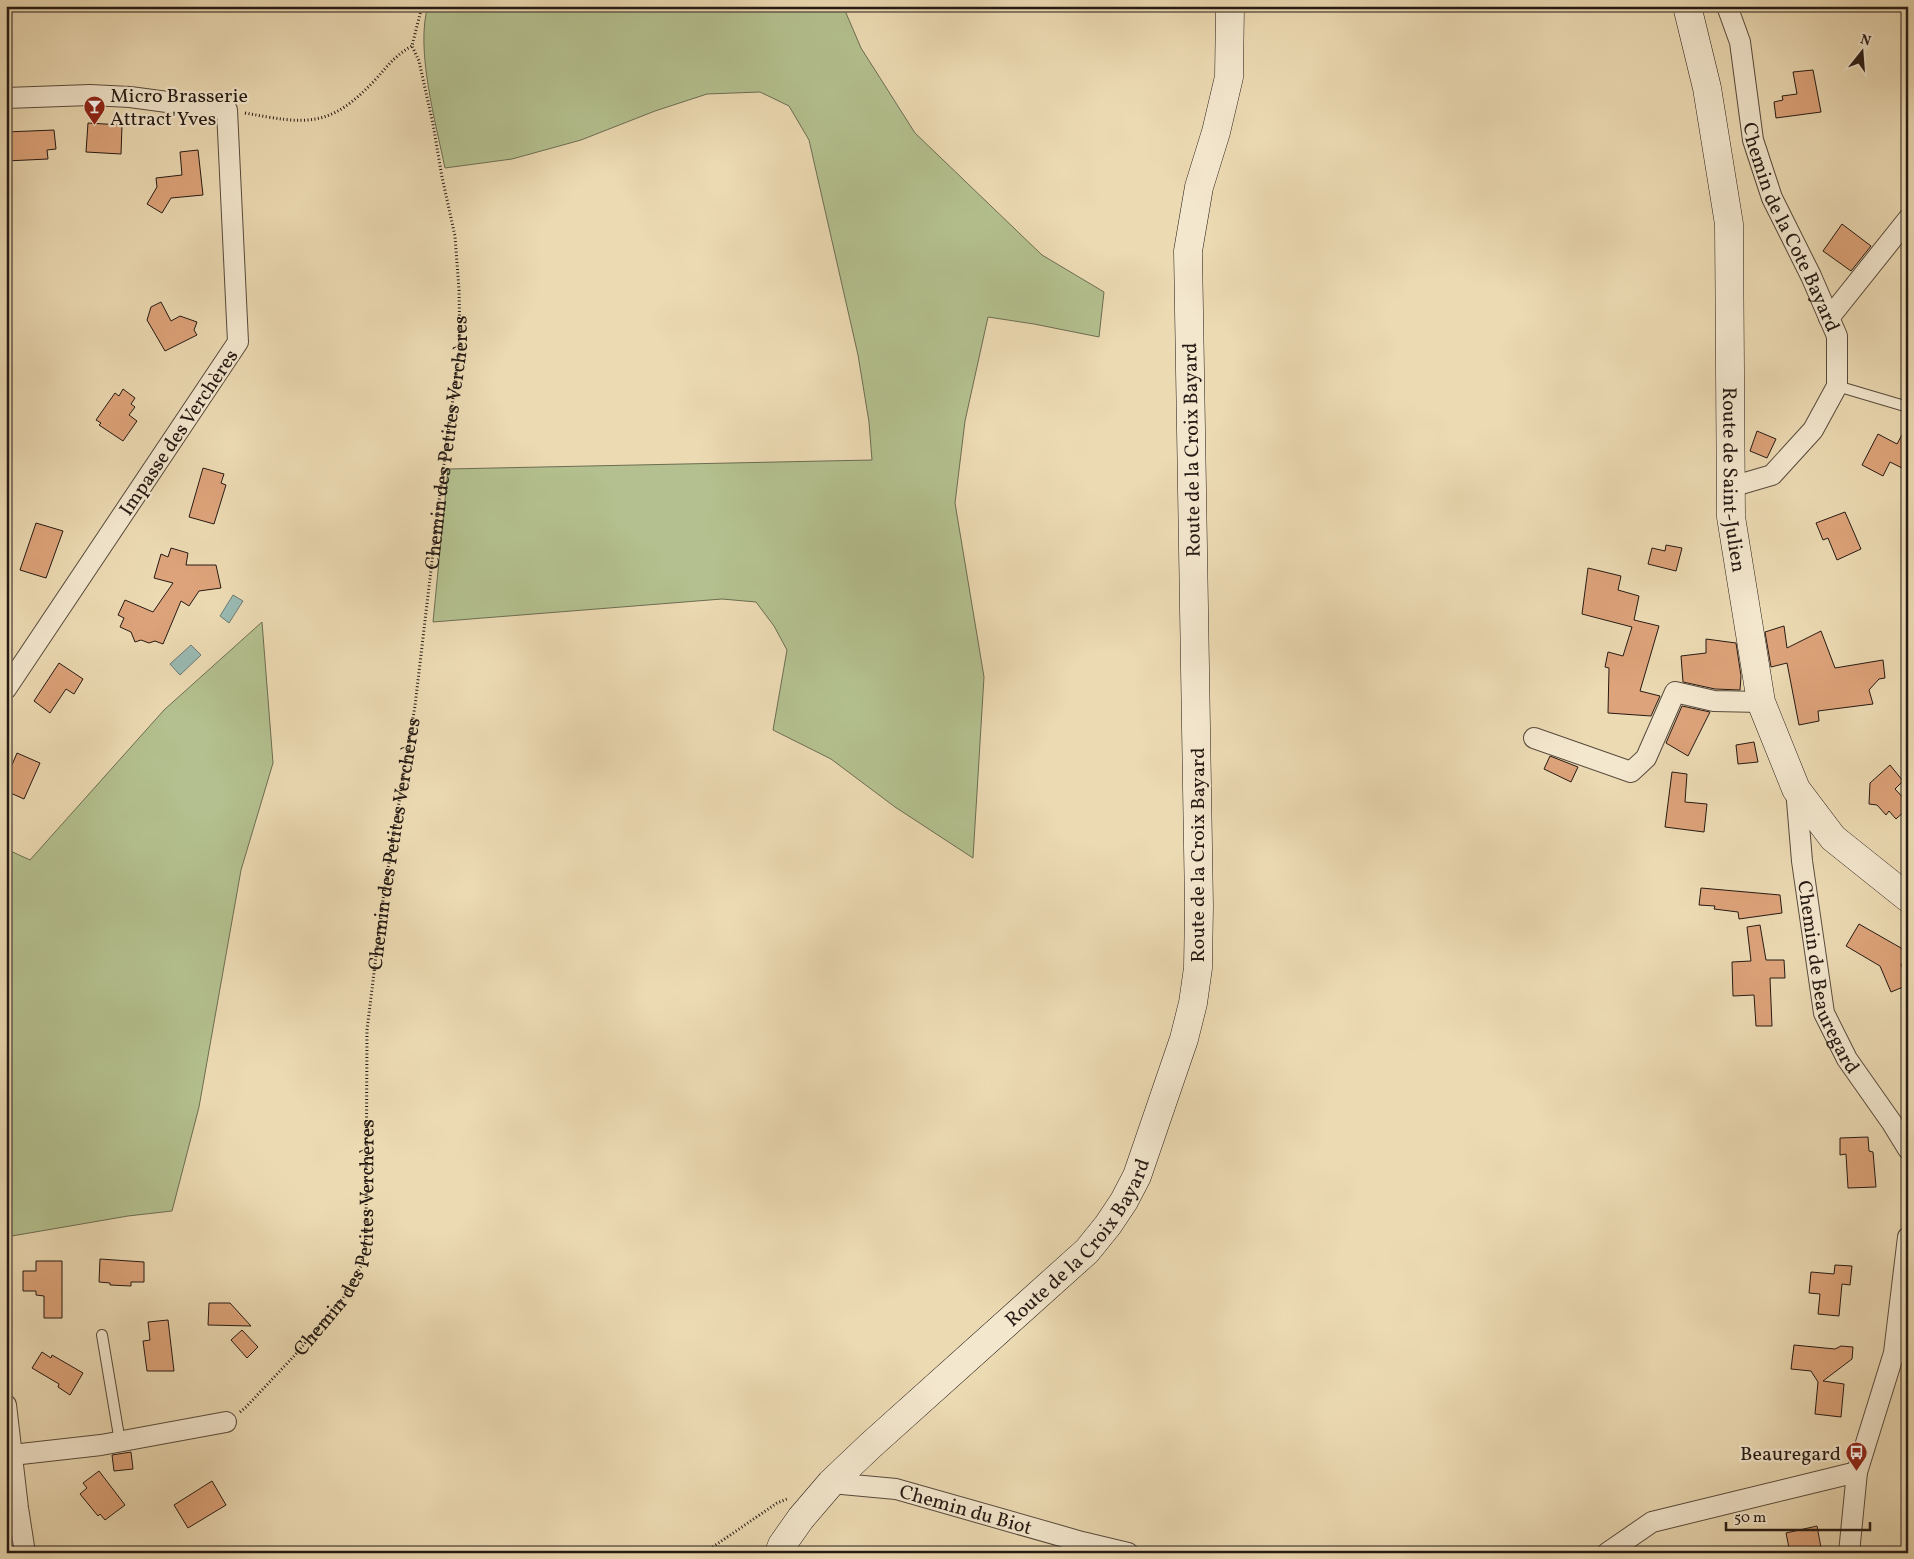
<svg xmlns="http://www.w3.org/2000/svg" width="1914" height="1559" font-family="Vollkorn,serif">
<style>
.green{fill:#b4c08f;stroke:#6c6d52}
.water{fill:#9abab3;stroke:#6b7a73}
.building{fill:#dda37a;stroke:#251a14}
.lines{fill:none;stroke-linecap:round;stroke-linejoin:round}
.service-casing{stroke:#574a3c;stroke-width:12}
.minor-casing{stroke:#574a3c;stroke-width:22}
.secondary-casing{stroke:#251a14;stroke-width:29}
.path{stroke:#251a14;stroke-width:3;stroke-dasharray:1 2.5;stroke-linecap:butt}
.service{stroke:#f3e7ce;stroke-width:10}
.minor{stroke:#f3e7ce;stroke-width:20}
.secondary{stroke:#f3e7ce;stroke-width:28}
.labels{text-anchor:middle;stroke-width:4.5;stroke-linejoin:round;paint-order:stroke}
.poi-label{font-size:20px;fill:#251a14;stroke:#f3e7ce;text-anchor:start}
.street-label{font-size:20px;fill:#251a14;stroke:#f3e7ce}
</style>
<rect width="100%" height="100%" fill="#ecdab3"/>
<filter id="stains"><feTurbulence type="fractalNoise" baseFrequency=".004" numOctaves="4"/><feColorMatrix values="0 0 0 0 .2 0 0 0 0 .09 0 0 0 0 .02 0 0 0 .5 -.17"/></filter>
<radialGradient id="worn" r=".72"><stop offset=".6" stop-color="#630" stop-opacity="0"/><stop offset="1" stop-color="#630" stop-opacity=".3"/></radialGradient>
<path class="green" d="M428,6H843L861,48L915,133L1042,255L1104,292L1099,337L1034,324L988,317L965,421L955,503L984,677L973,858L895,807L831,759L773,730L787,650L774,626L756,602L722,599L433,622L448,469L872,460L869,422L858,355L809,140L789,106L760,92L707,94L655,111L581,140L512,159L445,168C436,124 415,48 428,6Z
M262,622L273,763L241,870L199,1107L172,1211L128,1216L6,1237V849L30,860L164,710Z"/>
<path class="water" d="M233,595L243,601L229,623L220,616Z
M191,645L201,655L180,675L170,664Z"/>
<path class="building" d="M1813,70L1821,112L1776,118L1774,102L1783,100L1782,96L1797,94L1793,72Z
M88,123L122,125L121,154L86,152Z
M54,130L56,149L47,150L48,159L6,161V132Z
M198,150L203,195L171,198L162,213L147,204L157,187L156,178L182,175L180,152Z
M1842,224L1871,246L1851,271L1823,251Z
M161,302L171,321L180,316L197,322L194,330L197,335L165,351L147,320L151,307Z
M123,389L135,398L131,404L135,407L129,415L137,421L123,441L99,425L101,423L96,420L115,393L119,396Z
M1908,424V471L1890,462L1883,476L1862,465L1878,434L1897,444Z
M1757,431L1776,439L1767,458L1750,451Z
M203,468L224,474L221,483L226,485L214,524L189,517Z
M1845,512L1861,549L1837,560L1828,538L1823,540L1816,523Z
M36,523L63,531L46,578L20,570Z
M1666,545L1682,548L1676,571L1648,564L1652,548L1665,551Z
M171,548L188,553L186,565H216L221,588L199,591L189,606L181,601L163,644L155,641L149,643L141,640L135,642L131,632L120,627L124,618L118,615L125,600L153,612L173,583L154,578L161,554L168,557Z
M1588,568L1621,576L1618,590L1639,596L1634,620L1659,626L1640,691L1660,696L1651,716L1608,713L1609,668L1605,667L1608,652L1623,656L1632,627L1582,614Z
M1784,626L1787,648L1821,631L1835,668L1883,660L1885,678L1879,679L1869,690L1873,704L1818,711L1819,721L1799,725L1787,663L1771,667L1765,632Z
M1706,639L1736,643L1741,676L1740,690L1715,689L1683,682L1681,656L1706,653Z
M59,663L83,679L74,694L66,689L50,713L34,701Z
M1682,706L1710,712L1688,756L1666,743Z
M1754,742L1758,762L1738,764L1736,745Z
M17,753L40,763L24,799L6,791V779Z
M1550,756L1578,767L1571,782L1544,769Z
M1890,765L1903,781L1895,789L1908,803V808L1896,819L1889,811L1886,815L1877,805L1869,804L1870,783Z
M1672,772L1687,774L1685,802L1707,804L1704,832L1665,827Z
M1701,888L1780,895L1782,913L1739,919L1738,912L1714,909L1715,906L1699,905Z
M1859,924L1908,952V962L1901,964L1908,985L1891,992L1880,966L1846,946Z
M1760,925L1766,960H1784L1785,978H1770L1772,1026H1756L1754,995L1733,996L1732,962L1751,961L1747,927Z
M1868,1137L1869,1151L1873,1152L1876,1187L1848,1188L1846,1154L1840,1155V1138Z
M100,1259L144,1262V1282H131V1286L110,1285V1283L99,1282Z
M36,1261H62V1318H44V1296L36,1295V1291H23V1271H36Z
M1835,1265L1852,1266L1850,1285L1842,1284L1839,1316L1818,1314L1820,1294L1809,1293L1811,1272L1834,1274Z
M209,1303H230L251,1326L208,1325Z
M168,1320L174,1371H147L143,1341L150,1340L148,1322Z
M242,1330L258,1347L247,1358L231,1340Z
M1794,1345L1835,1349L1841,1346L1853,1347L1852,1359L1823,1381L1844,1384L1841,1417L1815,1414L1818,1382L1811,1371L1791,1369Z
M42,1352L51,1358L52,1355L83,1373L70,1395L58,1387L59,1384L32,1368Z
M131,1452L133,1469L114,1471L112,1455Z
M99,1471L125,1505L105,1520L100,1514L98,1516L80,1494L87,1488L83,1483Z
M212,1481L226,1505L188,1528L174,1505Z
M1817,1526L1822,1553H1790L1786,1533Z"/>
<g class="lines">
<defs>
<path id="service" d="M1837,386L1908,407
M102,1335L120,1442"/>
<g id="minor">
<path id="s2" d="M1727,6L1740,42L1753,140L1772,198L1811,276L1837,336V386L1813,430L1772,475L1731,487"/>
<path d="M6,98L90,95L130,97L227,110L238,342L6,689"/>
<path d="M1829,318L1908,219"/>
<path d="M1534,738L1631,772L1646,758L1675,692L1714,701L1761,702"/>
<path id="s3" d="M1796,789L1802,861L1824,1013L1847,1059L1892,1123L1908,1149"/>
<path d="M6,1405L18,1508L25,1553"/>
<path d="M12,1455L101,1445L226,1422"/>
<path id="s4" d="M831,1483L896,1489L1082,1542L1128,1553"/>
<path d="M1607,1553L1652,1522L1857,1472"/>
<path d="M1849,1553L1857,1472L1894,1353L1908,1237"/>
</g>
<g id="secondary">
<path id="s5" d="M1687,6L1707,88L1729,224L1731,517L1761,702L1796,789L1833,838L1908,898"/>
<path id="s6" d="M779,1553L782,1545L801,1518L831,1483L871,1445L1087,1251L1108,1225L1124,1201L1137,1176L1184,1039L1193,1003L1198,968L1199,906L1188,251L1199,187L1216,132L1229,77L1230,6"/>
</g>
</defs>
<use href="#service" class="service-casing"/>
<use href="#minor" class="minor-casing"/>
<use href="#secondary" class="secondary-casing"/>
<g class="path">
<path d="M245,113C306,124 329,129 375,80C388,66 394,56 412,46"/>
<path id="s1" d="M240,1412L246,1407L295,1355L343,1298L361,1266L366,1241L367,1030L383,899L415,706L440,493L460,347L459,290L455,236L442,177L433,124L419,61L412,46L422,6"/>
<path d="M704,1553L777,1503L787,1499"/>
</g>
<use href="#service" class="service"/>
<use href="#minor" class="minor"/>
<use href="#secondary" class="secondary"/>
</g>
<defs>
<symbol id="bar-pin" viewBox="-11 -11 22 30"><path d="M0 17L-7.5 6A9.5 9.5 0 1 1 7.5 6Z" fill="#8f2418" stroke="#f3e7ce"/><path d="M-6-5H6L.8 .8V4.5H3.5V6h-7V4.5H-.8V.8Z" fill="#fff"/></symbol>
<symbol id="bus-pin" viewBox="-11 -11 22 30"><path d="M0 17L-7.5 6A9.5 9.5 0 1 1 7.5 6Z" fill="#8f2418" stroke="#f3e7ce"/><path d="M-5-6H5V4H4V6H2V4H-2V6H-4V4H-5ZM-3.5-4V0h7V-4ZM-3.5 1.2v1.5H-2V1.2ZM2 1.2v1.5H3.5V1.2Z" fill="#fff"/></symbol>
</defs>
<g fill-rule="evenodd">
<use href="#bar-pin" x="82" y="94" width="25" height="34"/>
<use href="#bus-pin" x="1844" y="1440" width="25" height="34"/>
</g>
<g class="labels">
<g class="poi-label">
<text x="110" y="102">Micro Brasserie<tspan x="110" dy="23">Attract'Yves</tspan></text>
<text x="1841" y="1460" text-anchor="end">Beauregard</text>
</g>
<g class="street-label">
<text dy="7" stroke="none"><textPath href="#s2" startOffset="232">Chemin de la Cote Bayard</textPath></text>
<text transform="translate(178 432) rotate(-56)" y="7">Impasse des Verchères</text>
<text dy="7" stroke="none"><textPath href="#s1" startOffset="1020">Chemin des Petites Verchères</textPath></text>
<text transform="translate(1191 450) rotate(-91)" y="7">Route de la Croix Bayard</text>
<text dy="7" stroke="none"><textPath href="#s5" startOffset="478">Route de Saint-Julien</textPath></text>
<text dy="7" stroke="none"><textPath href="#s1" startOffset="615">Chemin des Petites Verchères</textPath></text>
<text transform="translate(1197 855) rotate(-90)" y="7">Route de la Croix Bayard</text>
<text dy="7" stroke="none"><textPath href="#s3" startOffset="192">Chemin de Beauregard</textPath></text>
<text dy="7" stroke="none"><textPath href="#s1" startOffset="210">Chemin des Petites Verchères</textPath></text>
<text dy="7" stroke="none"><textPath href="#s6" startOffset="434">Route de la Croix Bayard</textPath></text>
<text dy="7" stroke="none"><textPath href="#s4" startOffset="138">Chemin du Biot</textPath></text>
</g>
</g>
<rect width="1914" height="1559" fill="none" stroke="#ecdab3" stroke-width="25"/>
<rect x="8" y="8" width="1899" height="1544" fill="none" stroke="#251a14" stroke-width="2.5"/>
<rect x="12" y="12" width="1889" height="1534" fill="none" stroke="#251a14"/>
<g transform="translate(1862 52) rotate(17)" stroke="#f3e7ce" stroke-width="4" paint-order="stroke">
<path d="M0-4L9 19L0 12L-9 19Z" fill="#251a14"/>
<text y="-8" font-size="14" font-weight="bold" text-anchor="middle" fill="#251a14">N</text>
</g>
<path d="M1726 1522v8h144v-8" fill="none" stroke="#251a14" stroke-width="2.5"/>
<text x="1734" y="1522" font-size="15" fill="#251a14" stroke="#f3e7ce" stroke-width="4" paint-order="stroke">50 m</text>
<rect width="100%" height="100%" filter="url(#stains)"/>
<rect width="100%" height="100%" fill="url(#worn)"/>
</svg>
